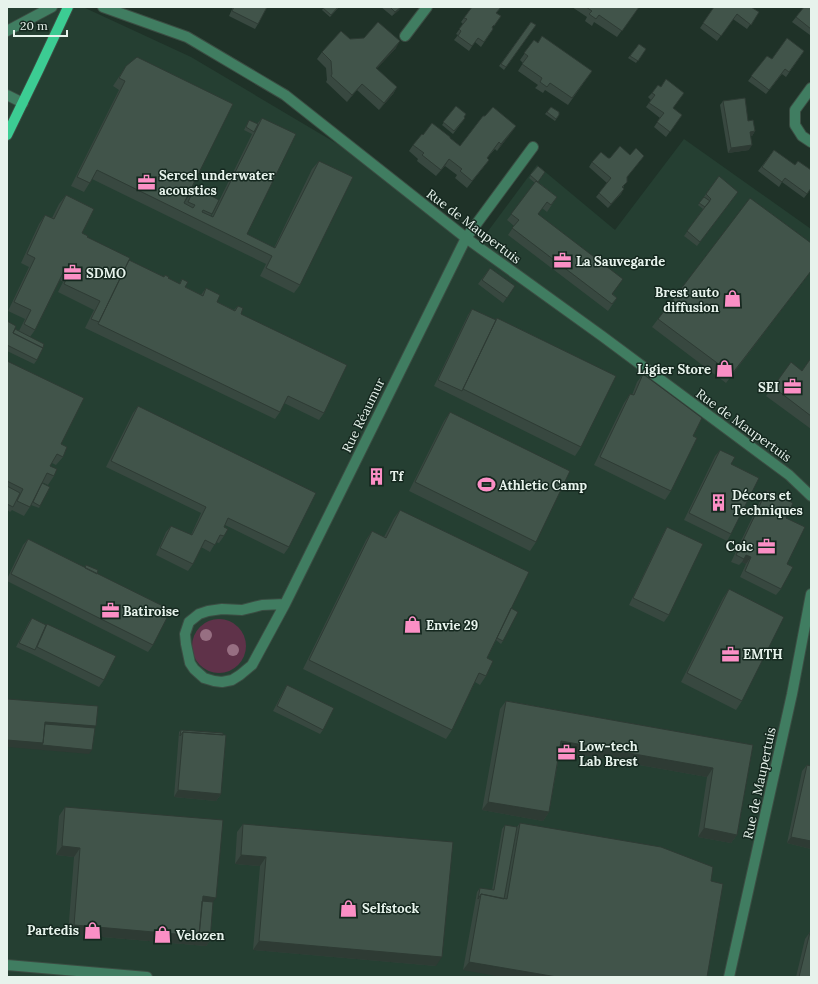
<svg xmlns="http://www.w3.org/2000/svg" width="818" height="984" font-family="Lora,serif">
<style>
.built{fill:#253f32}
.green{fill:#5f3249}
.lines{fill:none;stroke-linecap:round;stroke-linejoin:round}
.minor-casing{stroke:#3b4d43;stroke-width:12}
.major-casing{stroke:#3b4d43;stroke-width:12}
.minor{stroke:#407d61;stroke-width:10}
.major{stroke:#3ccc93;stroke-width:10}
.tree{fill:#976f82}
.wall{fill:#384840}
.shaded-wall{fill:#2e3b34}
.building{fill:#41544a;stroke:#2e3b34}
.labels{text-anchor:middle;stroke-width:3;stroke-linejoin:round;paint-order:stroke}
.poi-label{font-size:13px;font-weight:bold;fill:#e7f3ec;stroke:#15281f;text-anchor:start}
.street-label{font-size:13px;fill:#e7f3ec;stroke:#15281f}
</style>
<rect width="100%" height="100%" fill="#1f3228"/>
<path class="built" d="M7,7H83L191,57L378,168L477,246L537,165L615,230L684,139L811,229V977H7Z"/>
<path class="green" d="M192 646a27 27 0 1 1 54 0a27 27 0 1 1-54 0Z"/>
<g class="lines">
<defs>
<path id="minor" d="M103,7L187,37L285,95L466,238L602,336L789,475L811,496
M7,31L52,7
M405,36L427,7
M811,88L795,110V125L802,136L811,142
M7,95L23,103
M285,604L252,665L240,675L232,680L222,682L214,681L204,678L194,669L190,663L186,644L185,634L189,622L199,614L208,611L222,609L242,610L262,605L285,604L466,238L533,147
M7,965L147,977
M729,977L792,694L811,594"/>
<path id="major" d="M7,135L38,71L68,7"/>
</defs>
<use href="#minor" class="minor-casing"/>
<use href="#major" class="major-casing"/>
<use href="#minor" class="minor"/>
<use href="#major" class="major"/>
</g>
<g class="tree">
<circle cx="206" cy="635" r="6"/>
<circle cx="233" cy="650" r="6"/>
</g>
<path class="wall" d="M233,7H267L258,24L255,29L229,16Z
M324,7H339L330,17L322,10Z
M381,7H401L399,10L392,16Z
M472,7L496,13L501,16L492,28L493,29L481,47L475,42L469,51L454,40L458,35L456,34L463,24L461,22Z
M572,7H639L617,37L594,22L592,26L585,21L587,17Z
M714,7L759,12L747,29L733,19L717,41L700,28Z
M804,7H811V34L810,35L792,22Z
M531,22L536,25L504,70L499,66Z
M350,39L396,48L376,69L397,87L393,94L379,110L357,90L347,102L326,82L327,80L326,68L317,59L322,52Z
M534,40L538,43L592,71L568,105L545,90L543,93L535,88L538,85L518,71L523,63L520,60Z
M639,44L646,49L636,63L628,58Z
M804,51L786,77L782,74L766,94L748,81L767,56L772,59Z
M126,66L184,203L195,187L212,214L210,216L211,217L252,134L244,130L249,120L257,124L262,118L247,234L274,248L312,169L319,161L300,285L294,293L260,276L266,264L92,179L84,192L71,186L119,90L113,86Z
M652,93L682,115L666,137L654,127L660,118L646,107L651,100L648,97Z
M723,101L748,121L755,131L752,136H750L749,150L728,153L720,105Z
M456,106L465,118L453,134L442,125Z
M551,107L559,115L555,121L545,114Z
M485,116L516,126L497,151L495,149L487,158L489,160L467,188L455,178L457,175L445,166L436,176L417,161L418,159L409,151L413,145L423,135L450,138L460,146Z
M774,150L811,189L804,198L782,182L779,187L758,171Z
M630,155L644,156L627,177L621,194L608,208L596,197L607,183L589,167L592,162Z
M538,166L545,172L538,182L557,197L547,212L542,208L538,214L613,294L617,298L608,311L508,235L514,226L507,220L535,183L529,178Z
M719,176L735,196L697,246L684,236L703,209L698,205Z
M66,195L82,233L87,237L129,260L164,277L165,275L168,278L179,284L182,279L185,287L201,295L206,288L217,302L234,310L238,306L241,314L324,413L319,420L284,403L280,412L275,419L85,328L94,310L58,292L63,282L60,280L35,330L30,337L37,360L34,364L7,351V321L15,329L19,331L25,319L8,311L29,267L21,263L39,224L45,215L52,218L59,204Z
M490,268L515,286L503,303L478,284Z
M811,271L726,383L652,327L658,319Z
M472,309L496,320L497,318L581,447L575,456L434,386L468,315Z
M811,358V429L766,396L773,387L802,371Z
M7,361L61,444L63,457L56,465L52,463L50,466L54,476L48,485L42,482L40,506L39,508L31,505L24,516L12,510L10,512L7,510Z
M643,374L693,436L671,491L665,500L594,465L624,403L630,394L632,395L637,382Z
M138,406L289,547L284,554L225,525L224,527V536L219,543L216,542L210,552L201,547L193,564L188,571L156,555L166,532L171,526L191,535L201,513L106,467L133,413Z
M450,412L536,542L530,551L409,491L444,421Z
M720,450L731,464V534L727,541L684,520L715,456Z
M379,468L380,479L378,482L373,479Z
M767,490L786,518L787,564L781,589L776,595L740,577L746,564L742,562L739,565L731,562L762,497Z
M400,510L511,608L503,641L501,644L496,640L487,658L486,676L480,685L475,682L452,730L446,739L303,669L366,540L372,531L384,537L394,518Z
M667,527L669,615L664,622L629,605L663,534Z
M28,539L84,568L86,565L97,574L153,645L148,652L7,581V579L23,545Z
M729,589L742,701L736,710L681,682L723,598Z
M32,618L104,680L99,687L32,654L16,647L29,622Z
M287,685L323,730L320,734L273,711L284,690Z
M506,701L623,722L753,745L737,835L731,843L698,837L707,777L560,751L549,812L543,821L482,810L500,709Z
M181,730L221,794L216,801L174,797L179,732Z
M807,765L811,849L787,843L802,771Z
M65,807L213,902L210,941L206,946L68,934L74,857L56,855L59,816Z
M520,823L711,881L463,970L477,892L480,888L492,890L502,829L505,825L517,827Z
M243,824L436,966L253,950L260,866L235,864L237,832Z
M810,932L811,977H796L805,939Z"/>
<path class="shaded-wall" d="M401,7L399,10L392,16L395,12Z
M400,41L396,48L371,75L376,68Z
M362,84L347,102L352,95Z
M397,87L393,94L379,110L384,103Z
M516,126L512,132L497,151L501,144Z
M755,131L752,136H747L750,132Z
M752,145L749,150L728,153L731,148Z
M449,159L445,166L436,176L441,170Z
M624,189L621,194L608,208L611,204Z
M746,555L751,557L746,564L742,562Z
M45,722L96,726L92,732L43,729Z
M7,740L43,743L92,750L89,754L7,747Z
M561,741L713,768L707,777L555,750Z
M178,790L221,794L216,801L174,797Z
M488,802L549,812L543,821L482,810Z
M704,828L737,835L731,843L698,837Z
M791,837L811,841V849L787,843Z
M62,846L80,848L74,857L56,855Z
M241,855L266,857L260,866L235,864Z
M203,896L216,898L210,906L200,905Z
M74,925L199,936L210,941L206,946L68,934Z
M259,941L442,957L436,966L253,950Z
M469,962L557,977H501L463,970Z"/>
<path class="building" d="M234,7H267L258,24L232,11Z
M324,7H338L331,15L323,8Z
M390,7H401L395,12Z
M472,7H501L496,13L501,16L494,26V25L492,27L493,29L484,42L478,38L472,46L458,36L461,31L459,29L467,19L464,18Z
M586,7H639L622,31L599,15L596,19L589,14L592,11Z
M714,7H751L759,12L751,25L737,14L721,36L703,23Z
M804,7H811V29L796,17Z
M378,22L400,41L376,68L397,87L384,103L362,84L352,95L331,76L332,74L331,61L322,52L341,31L350,39L364,38Z
M531,22L536,25L506,67L501,64Z
M542,36L592,71L572,98L550,83L547,87L540,82L542,78L522,64L528,56L524,53L534,40L538,43Z
M787,38L804,51L789,72L785,69L769,90L751,76L767,56L772,59Z
M639,44L646,49L638,61L630,56Z
M137,57L233,104L184,203L193,208L195,205L188,202L195,187L219,200L212,214L203,210L202,212L213,217L262,118L296,134L247,234L275,248L319,161L353,177L300,285L266,268L272,256L97,170L90,183L77,177L125,81L119,78L126,66Z
M666,79L684,93L673,108L682,115L670,132L657,122L664,113L649,103L655,95L652,93L658,85L661,87Z
M745,98L748,121L753,120L755,131L750,132L752,145L731,148L723,101Z
M456,106L466,114L464,117L465,118L454,131L443,122Z
M493,107L516,126L501,144L499,142L487,158L489,160L472,181L460,171L462,169L449,159L441,170L422,155L424,153L413,145L422,134L423,135L432,123L450,137V138L460,146L483,116H485Z
M551,107L559,112V115L556,119L547,112Z
M249,120L258,124L254,132L246,127Z
M620,146L630,155L636,148L644,156L627,177V182L622,187L624,189L611,204L599,193L611,178L592,162L601,152L608,158H610Z
M774,150L795,165L798,161L811,170V188L807,194L785,178L782,182L762,167Z
M538,166L545,172L538,182L530,175Z
M719,176L738,192L700,242L687,231L711,199L706,194Z
M536,181L557,197L551,205L547,202L538,214L623,279L612,294L617,298L612,304L512,228L519,220L511,214Z
M66,195L94,209L82,233L88,236L87,237L130,258L99,322L91,319L100,301L64,284L69,273L64,271L35,330L24,324L31,310L14,302L35,258L27,254L45,215L54,219Z
M704,197L710,201L705,207L699,203Z
M750,198L811,243V271L732,374L658,319Z
M129,260L164,277L165,275L169,277L168,278L180,284L182,279L188,282L185,287L203,296L206,288L220,295L217,302L235,311L238,306L243,308L241,314L347,365L324,413L288,396L280,412L98,324Z
M490,268L515,286L507,298L482,280Z
M472,309L496,320L462,391L438,380Z
M497,318L616,376L581,447L463,389Z
M7,321L16,326L13,333L43,348L37,360L7,345Z
M15,329L44,344L43,348L13,333Z
M811,358V416L773,387L791,362L802,371Z
M7,361L84,398L61,444L67,447L63,457L57,454L50,466L57,469L54,476L47,473L30,507L17,501L23,489L7,481Z
M643,374L702,418L693,436L697,438L671,491L600,457L630,394L634,395Z
M138,406L316,493L289,547L228,518L224,527L228,529L224,536L220,535L215,545L205,540L193,564L160,548L171,526L192,535L206,507L111,461Z
M450,412L570,471L536,542L415,482Z
M720,450L735,457L731,464L759,478L731,534L689,513Z
M379,468L384,471L380,479L374,477Z
M42,483L50,487L40,506L33,502Z
M7,486L20,493L13,507L7,504Z
M767,490L793,503L786,518L805,527L787,564L793,567L781,589L745,571L751,557L746,555L744,559L736,555Z
M400,510L529,572L487,658L493,661L486,676L479,673L452,730L309,660L372,531L386,538Z
M667,527L703,544L669,615L633,598Z
M28,539L76,563L171,610L153,645L11,574Z
M86,565L98,570L97,574L85,568Z
M729,589L784,617L742,701L687,673Z
M511,608L518,612L503,641L497,638Z
M32,618L46,625L35,650L19,643Z
M47,624L116,656L104,680L37,647Z
M287,685L334,708L323,730L277,706Z
M7,699L98,706L96,726L45,722L43,743L7,740Z
M506,701L623,722L753,745L737,835L704,828L713,768L561,741L549,812L488,802Z
M45,724L95,728L92,750L42,745L43,743Z
M181,730L223,733V735L183,732L180,736Z
M183,732L226,735L221,794L178,790Z
M807,765L811,766V841L791,837Z
M65,807L223,820L216,898L203,896L199,936L74,925L80,848L62,846Z
M520,823L661,847L713,867L711,881L723,884L707,977H557L469,962L481,894L507,899Z
M243,824L453,842L442,957L259,941L266,857L241,855Z
M505,825L517,827L504,899L481,894L478,899L480,888L494,890Z
M202,901L213,902L210,941L196,940L199,936Z
M810,932L811,933V977H799Z"/>
<defs>
<symbol id="office-bare" viewBox="-9 -9 18 18"><path d="M-6-3h4V-5.5h4V-3h4V5H-6ZM-1-4.5V-3h2v-1.5ZM-6 0V1H6V0Z" fill="#fb8fc5" stroke="#15281f" stroke-width="2.5" paint-order="stroke"/></symbol>
<symbol id="shop-bare" viewBox="-9 -9 18 18"><path d="M-5-2.5h2.3a2.7 3.5 0 0 1 5.4 0H5L5.5 6h-11ZM-1.5-2.5h3a1.5 2.3 0 0 0-3 0Z" fill="#fb8fc5" stroke="#15281f" stroke-width="2.5" paint-order="stroke"/></symbol>
<symbol id="building-bare" viewBox="-9 -9 18 18"><path d="M-4-6H4V6H1V3H-1V6H-4ZM-2.5-4.3h1.7v1.8h-1.7ZM.8-4.3h1.7v1.8H.8ZM-2.5-1h1.7V.8h-1.7ZM.8-1h1.7V.8H.8Z" fill="#fb8fc5" stroke="#15281f" stroke-width="2.5" paint-order="stroke"/></symbol>
<symbol id="stadium-bare" viewBox="-9 -9 18 18"><path d="M0-5a6.5 5 0 1 0 0 10a6.5 5 0 1 0 0-10ZM-3.5-1.8h7v3.6h-7Z" fill="#fb8fc5" stroke="#15281f" stroke-width="2.5" paint-order="stroke"/></symbol>
</defs>
<g fill-rule="evenodd">
<use href="#office-bare" x="134" y="170" width="25" height="25"/>
<use href="#office-bare" x="550" y="248" width="25" height="25"/>
<use href="#office-bare" x="60" y="260" width="25" height="25"/>
<use href="#shop-bare" x="720" y="286" width="25" height="25"/>
<use href="#shop-bare" x="712" y="356" width="25" height="25"/>
<use href="#office-bare" x="780" y="374" width="25" height="25"/>
<use href="#building-bare" x="364" y="464" width="25" height="25"/>
<use href="#stadium-bare" x="474" y="472" width="25" height="25"/>
<use href="#building-bare" x="706" y="490" width="25" height="25"/>
<use href="#office-bare" x="754" y="534" width="25" height="25"/>
<use href="#office-bare" x="98" y="598" width="25" height="25"/>
<use href="#shop-bare" x="400" y="612" width="25" height="25"/>
<use href="#office-bare" x="718" y="642" width="25" height="25"/>
<use href="#office-bare" x="554" y="740" width="25" height="25"/>
<use href="#shop-bare" x="336" y="896" width="25" height="25"/>
<use href="#shop-bare" x="80" y="918" width="25" height="25"/>
<use href="#shop-bare" x="150" y="922" width="25" height="25"/>
</g>
<g class="labels">
<g class="poi-label">
<text x="159" y="180">Sercel underwater<tspan x="159" dy="15">acoustics</tspan></text>
<text x="576" y="266">La Sauvegarde</text>
<text x="86" y="278">SDMO</text>
<text x="719" y="297" text-anchor="end">Brest auto<tspan x="719" dy="15">diffusion</tspan></text>
<text x="711" y="374" text-anchor="end">Ligier Store</text>
<text x="779" y="392" text-anchor="end">SEI</text>
<text x="390" y="481">Tf</text>
<text x="499" y="490">Athletic Camp</text>
<text x="732" y="500">Décors et<tspan x="732" dy="15">Techniques</tspan></text>
<text x="753" y="551" text-anchor="end">Coic</text>
<text x="123" y="616">Batiroise</text>
<text x="426" y="630">Envie 29</text>
<text x="743" y="659">EMTH</text>
<text x="579" y="751">Low-tech<tspan x="579" dy="15">Lab Brest</tspan></text>
<text x="362" y="913">Selfstock</text>
<text x="79" y="935" text-anchor="end">Partedis</text>
<text x="176" y="940">Velozen</text>
</g>
<g class="street-label">
<text transform="translate(474 226) rotate(37)" y="5">Rue de Maupertuis</text>
<text transform="translate(363 415) rotate(-64)" y="5">Rue Réaumur</text>
<text transform="translate(744 425) rotate(36)" y="5">Rue de Maupertuis</text>
<text transform="translate(759 783) rotate(-78)" y="5">Rue de Maupertuis</text>
</g>
</g>
<rect width="818" height="984" fill="none" stroke="#e7f3ec" stroke-width="16"/>
<path d="M14 30v6h53v-6" fill="none" stroke="#e7f3ec" stroke-width="2"/>
<text x="20" y="30" font-size="12" fill="#e7f3ec" stroke="#15281f" stroke-width="3" paint-order="stroke">20 m</text>
</svg>
